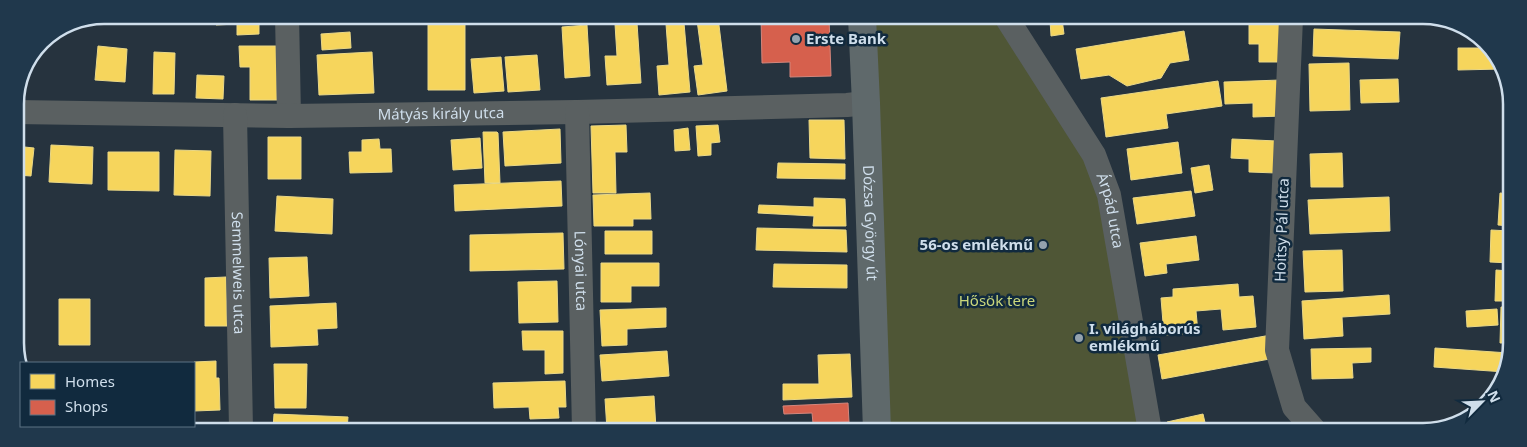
<svg xmlns="http://www.w3.org/2000/svg" width="1527" height="447" font-family="'Noto Sans',sans-serif">
<style>
.green{fill:#4f5636}
.homes{fill:#f6d55c;stroke:#ead887}
.shops{fill:#d6604d;stroke:#d4867c}
.lines{fill:none;stroke-linecap:round;stroke-linejoin:round}
.minor{stroke:#5a6061;stroke-width:24}
.major{stroke:#5f696b;stroke-width:28}
.poi-dot{fill:#94a2ae;stroke:#112a3e;stroke-width:2}
.labels{text-anchor:middle;stroke-width:5;stroke-linejoin:round;paint-order:stroke}
.poi-label{font-size:15px;font-weight:bold;fill:#cfdeeb;stroke:#112a3e;text-anchor:start}
.street-label{font-size:15px;fill:#cfdeeb;stroke:#112a3e}
.park-label{font-size:15px;fill:#cad77b;stroke:#112a3e}
.rim{fill:none;stroke:#cfdeeb;stroke-width:2.5}
</style>
<rect width="100%" height="100%" fill="#26333e"/>
<path class="green" d="M851,17H1006L1094,155L1150,431H874Z"/>
<path class="homes" d="M215,15H273V22H259V34L237,35V24L216,25Z
M332,16H399V18L332,23Z
M428,16H465V90H428Z
M718,17L727,91L698,95L694,66L703,65L697,20Z
M1037,17H1078L1062,19L1064,34L1051,36L1050,20L1038,21Z
M1249,18H1282V62H1259V44H1249Z
M637,23L641,83L607,85L605,56H617L615,24Z
M684,23L690,92L659,95L657,66L669,65L666,24Z
M587,25L590,76L565,78L562,27Z
M1314,29L1400,32L1398,59L1313,56Z
M1184,31L1189,60L1170,63L1161,78L1127,86L1109,75L1081,79L1076,49Z
M350,32L351,48L322,50L321,34Z
M98,46L127,49L125,82L95,80Z
M239,46H276L277,100H250V67H240Z
M1458,48H1491L1502,69L1458,70Z
M154,52L175,53L174,94H153Z
M372,52L374,93L319,95L317,55Z
M537,55L540,90L508,92L505,57Z
M501,57L504,91L474,93L471,59Z
M1349,63L1350,110L1310,111L1309,64Z
M197,75L224,76L223,99L196,98Z
M1398,79L1399,102L1361,103L1360,80Z
M1281,80L1282,116L1253,117V103L1225,104L1224,82Z
M1218,81L1222,106L1166,114L1168,128L1106,137L1101,98Z
M809,120H844L845,159L810,158Z
M626,125L627,152H615L616,193H593L591,126Z
M718,125L720,142L711,143V155L698,156L696,126Z
M688,128L690,150L675,151L674,130Z
M560,129L561,163L505,166L503,132Z
M483,132H497L498,133L500,183H485Z
M268,137H301V179H268Z
M480,138L482,168L453,170L451,140Z
M379,139L380,149H391L392,172L350,173L349,152H362V140Z
M1232,139L1277,141L1276,173L1249,172V159L1231,158Z
M1178,142L1182,173L1131,180L1127,149Z
M51,145L93,147L92,184L49,182Z
M15,146L34,148L31,176L16,175Z
M175,150L211,151L210,196L174,195Z
M108,152H159V191L108,190Z
M1342,153L1343,187H1311L1310,154Z
M1510,155V184H1508Z
M778,163L845,164V179L777,178Z
M1209,165L1213,190L1195,193L1191,168Z
M561,181L562,206L455,211L454,185Z
M1191,191L1195,216L1137,224L1133,198Z
M650,193L651,219H633V226H594L593,195Z
M1500,193L1510,194V226L1498,225Z
M277,196L333,199L332,234L275,231Z
M1389,197L1390,231L1310,234L1308,200Z
M814,198L845,199L846,226H813L814,216L758,213L759,205L814,207Z
M757,228L846,230L847,252L756,250Z
M1491,230L1510,231V263L1490,262Z
M605,231H652V254H605Z
M563,233L564,269L470,271V235Z
M1196,236L1199,260L1166,264L1167,273L1145,276L1140,243Z
M1342,250L1343,291L1305,292L1303,251Z
M307,257L309,296L270,298L269,258Z
M601,263H659V286H631V302H601Z
M774,264L847,265V288L773,287Z
M1496,270L1509,271V301H1495Z
M226,277L227,326H205V278Z
M557,281L558,322L519,323L518,282Z
M1238,284L1239,297L1253,296L1256,327L1223,330L1221,309L1196,311L1198,333L1164,335L1161,298L1173,297V289Z
M1389,295L1390,314L1342,317L1343,336L1304,339L1302,301Z
M59,299H90V345H59Z
M336,303L337,328L317,329L318,345L271,347L270,306Z
M1501,307H1509V343H1500Z
M666,308V327L627,329V345L602,346L600,310Z
M1497,309L1498,325L1467,327L1466,311Z
M522,331H563V373L545,374V350H523Z
M1271,335L1275,358L1162,379L1158,355Z
M1371,348V362L1352,363L1353,378L1312,379L1311,349Z
M1435,348L1509,353V366L1505,372L1434,367Z
M667,351L669,376L602,381L600,355Z
M850,354L852,397L783,400V384H819L818,355Z
M216,361V378H219L220,410L194,411V362Z
M274,364H307L306,408H275Z
M565,381L566,407H558L559,418L530,419L529,407L494,408L493,383Z
M654,396L656,429L607,430L605,399Z
M274,414L348,417L347,430L273,429Z
M1203,414L1207,431H1169L1167,422Z
M694,428V430H666Z"/>
<path class="shops" d="M761,16L829,17L831,76L790,77V62L762,63Z
M848,403L849,422L813,423L812,413L784,414L783,406Z"/>
<g class="lines">
<g class="minor">
<path d="M287,15L289,116"/>
<path id="s1" d="M1006,17L1094,155L1109,195L1150,431"/>
<path d="M1291,18L1277,350L1294,407L1316,432"/>
<path id="s2" d="M15,112L289,116L577,112L847,105L866,103"/>
<path id="s3" d="M577,112L584,430"/>
<path id="s4" d="M235,115L241,429"/>
</g>
<path class="major" id="s5" d="M862,17L866,103L877,431"/>
</g>
<g class="poi-dot">
<circle cx="796" cy="39" r="5"/>
<circle cx="1043" cy="245" r="5"/>
<circle cx="1079" cy="338" r="5"/>
</g>
<g class="labels">
<g class="poi-label">
<text x="806" y="44">Erste Bank</text>
<text x="1033" y="250" text-anchor="end">56-os emlékmű</text>
<text x="1089" y="334">I. világháborús<tspan x="1089" dy="17">emlékmű</tspan></text>
</g>
<g class="street-label">
<text dy="5" stroke="none"><textPath href="#s2" startOffset="426">Mátyás király utca</textPath></text>
<text dy="5" stroke="none"><textPath href="#s1" startOffset="222">Árpád utca</textPath></text>
<text dy="5" stroke="none"><textPath href="#s5" startOffset="206">Dózsa György út</textPath></text>
<text transform="translate(1282 230) rotate(-88)" y="5">Hoitsy Pál utca</text>
<text dy="5" stroke="none"><textPath href="#s3" startOffset="159">Lónyai utca</textPath></text>
<text dy="5" stroke="none"><textPath href="#s4" startOffset="158">Semmelweis utca</textPath></text>
</g>
<g class="park-label">
<text x="997" y="306">Hősök tere</text>
</g>
</g>
<path d="M0 0H1527V447H0ZM104 24H1423A80 80 0 0 1 1503 104V343A80 80 0 0 1 1423 423H104A80 80 0 0 1 24 343V104A80 80 0 0 1 104 24Z" fill="#20384c" fill-rule="evenodd"/>
<path class="rim" d="M104 24H1423A80 80 0 0 1 1503 104V343A80 80 0 0 1 1423 423H104A80 80 0 0 1 24 343V104A80 80 0 0 1 104 24Z"/>
<rect x="20" y="362" width="175" height="65" fill="#112a3e" stroke="#5d7283"/>
<rect x="30" y="374" width="25" height="15" fill="#f6d55c" stroke="#5d7283"/>
<text x="65" y="387" font-size="15" fill="#cfdeeb">Homes</text>
<rect x="30" y="400" width="25" height="15" fill="#d6604d" stroke="#5d7283"/>
<text x="65" y="412" font-size="15" fill="#cfdeeb">Shops</text>
<g transform="translate(1482 402) rotate(66)" stroke="#112a3e" stroke-width="4" paint-order="stroke">
<path d="M0-4L9 19L0 12L-9 19Z" fill="#cfdeeb"/>
<text y="-8" font-size="14" font-weight="bold" text-anchor="middle" fill="#cfdeeb">N</text>
</g>
</svg>
